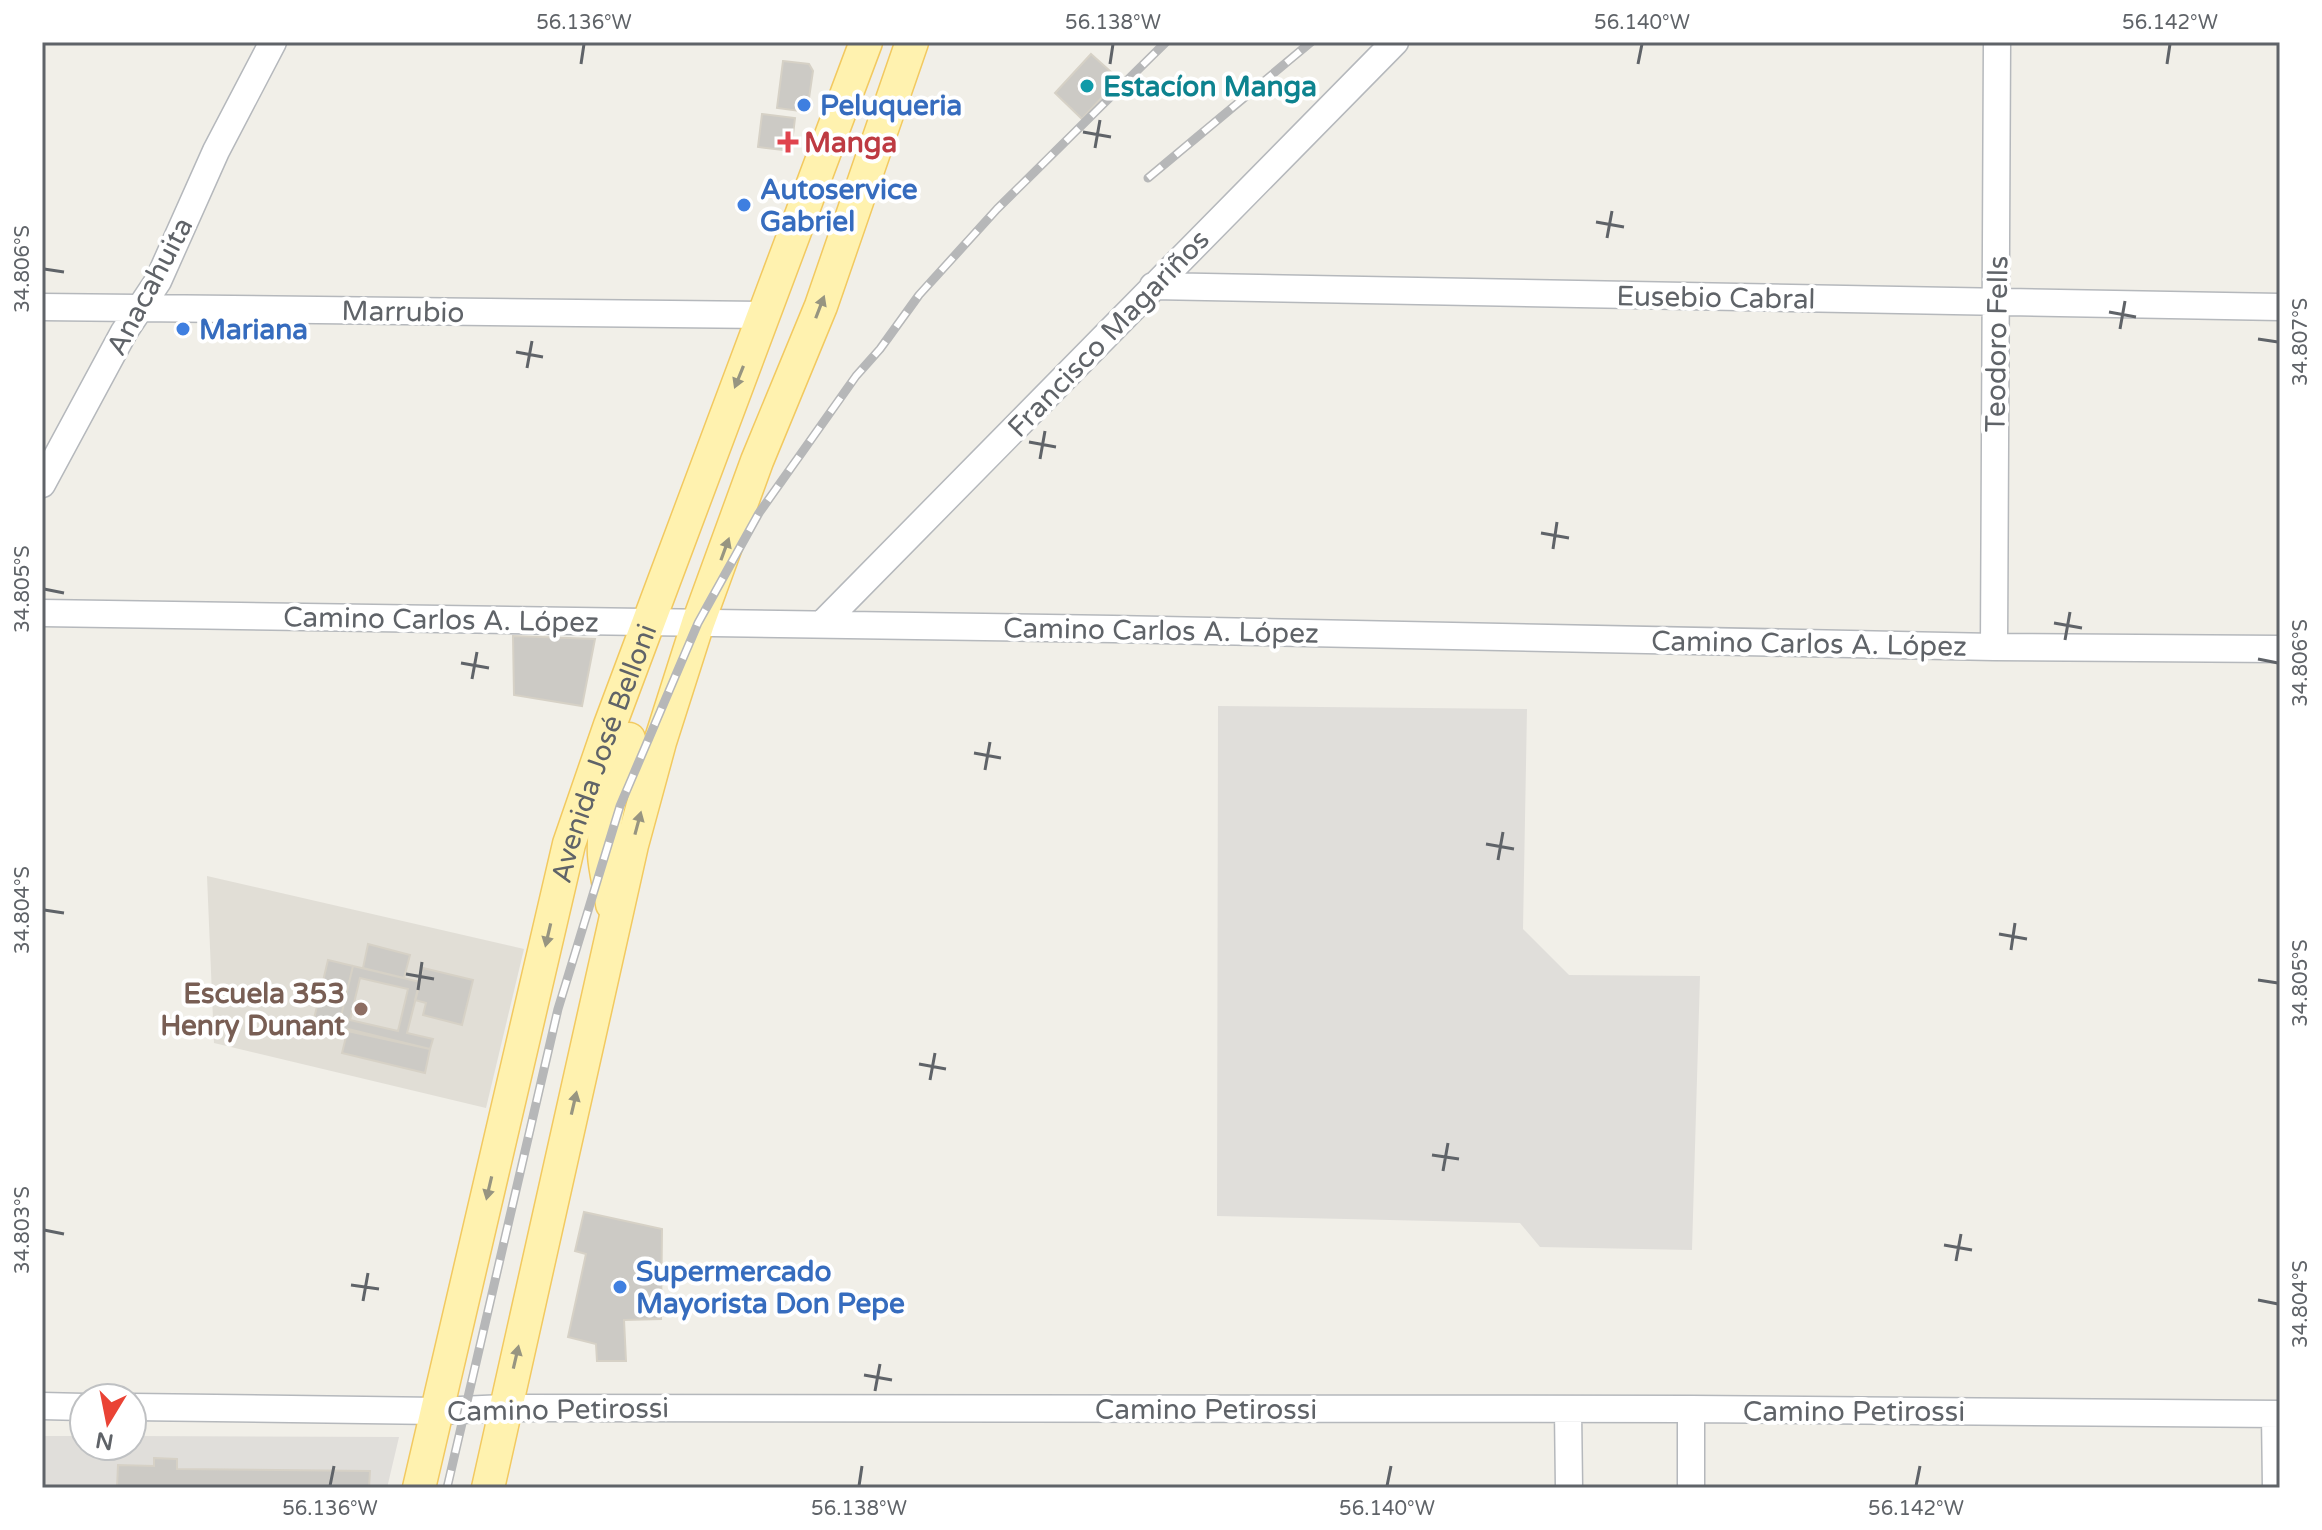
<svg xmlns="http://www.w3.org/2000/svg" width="2322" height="1530" font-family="'Varela Round',sans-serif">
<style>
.industrial{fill:#e0deda}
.education{fill:#e1ded6}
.building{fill:#cccac5;stroke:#d6d1c6;stroke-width:2;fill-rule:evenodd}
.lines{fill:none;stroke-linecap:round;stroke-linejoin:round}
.minor-casing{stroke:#b5b8bc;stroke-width:29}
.major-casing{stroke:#f2c960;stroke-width:35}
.minor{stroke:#fff;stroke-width:26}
.major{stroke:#fff2af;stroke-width:32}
.rail-casing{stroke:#b6b7b8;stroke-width:9}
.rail{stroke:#fff;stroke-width:6;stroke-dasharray:18;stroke-linecap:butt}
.oneway{fill:#979581}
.ticks{fill:none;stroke:#5f6368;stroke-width:3}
.culture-dot{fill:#0f9aa8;stroke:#fff;stroke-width:3}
.shop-dot{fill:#3f7fe0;stroke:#fff;stroke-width:3}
.health-dot{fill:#e0444e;stroke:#fff;stroke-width:3}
.education-dot{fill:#8d6e63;stroke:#fff;stroke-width:3}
.labels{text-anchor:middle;stroke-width:8;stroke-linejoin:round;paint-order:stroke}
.culture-label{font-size:28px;font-weight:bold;fill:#0d838f;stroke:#fff;text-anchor:start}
.shop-label{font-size:28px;font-weight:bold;fill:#366cbe;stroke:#fff;text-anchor:start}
.health-label{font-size:28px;font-weight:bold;fill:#be3a42;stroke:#fff;text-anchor:start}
.street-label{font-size:28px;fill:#5f6368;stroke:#fff}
.education-label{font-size:28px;font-weight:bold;fill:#785e54;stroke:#fff;text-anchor:end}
.neatline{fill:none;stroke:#5f6368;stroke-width:3}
.ticks-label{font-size:20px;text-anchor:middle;fill:#5f6368}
</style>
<rect width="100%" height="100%" fill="#f1efe8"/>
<path class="industrial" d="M1218,706L1527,709L1523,929L1569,975L1700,976L1692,1250L1540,1247L1520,1223L1217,1216Z
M42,1436H84V1446H132V1436L399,1437L387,1488H42Z"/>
<path class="education" d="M207,876L524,949L486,1108L214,1043Z"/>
<path class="building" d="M1091,54L1119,79L1082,119L1055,93Z
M783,61L809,64L813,71L807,112L777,108Z
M762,114L795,118L791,151L758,147Z
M513,636L595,639L582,706L514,695Z
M368,944L410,955L404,978L363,968Z
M328,960L353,966L338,1029L313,1023Z
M353,966L420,982L407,1033L433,1039L430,1049L338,1029ZM360,978L408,989L398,1031L350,1020Z
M423,968L473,980L462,1025L423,1015L426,1003L415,1000Z
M348,1029L430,1049L425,1073L342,1053Z
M584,1212L662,1229L661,1319L624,1320L626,1361H597L596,1344L568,1337L586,1254L575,1251Z
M154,1458L177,1459V1469L370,1471L369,1488H117L118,1465L154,1466Z"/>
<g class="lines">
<defs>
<path id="minor" d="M1153,286L2280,307
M42,307L764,315
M42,484L124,332L158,281L216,151L273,42
M42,613L1113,629L1994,647L2280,649
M822,624L1395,42
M1994,647L1997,42
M42,1406L84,1407
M132,1407L438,1411L505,1408L1691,1409L2280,1414
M1691,1409V1488
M1568,1410L1569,1488
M2275,1414L2276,1488"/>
<g id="major">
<path d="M612,904C610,888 605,871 604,855C602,816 615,775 629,739"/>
<path id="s1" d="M419,1488L569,844L610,725L866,42"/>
<path d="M488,1488L632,845L660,742L698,623L757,461L821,306L912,42"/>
</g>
</defs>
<use href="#minor" class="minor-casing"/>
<use href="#major" class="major-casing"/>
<use href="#minor" class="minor"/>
<use href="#major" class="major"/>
<defs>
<path id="rail" d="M1148,178L1311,42
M447,1488L558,1009L620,806L698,623L759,513L856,376L880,349L919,295L997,209L1166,42"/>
</defs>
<use href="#rail" class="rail-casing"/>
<use href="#rail" class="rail"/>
</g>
<defs><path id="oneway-solid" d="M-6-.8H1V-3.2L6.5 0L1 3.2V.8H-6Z" transform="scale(2)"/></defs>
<g class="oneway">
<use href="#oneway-solid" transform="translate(820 307) rotate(-69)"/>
<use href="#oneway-solid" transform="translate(739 377) rotate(112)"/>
<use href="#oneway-solid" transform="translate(725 549) rotate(-70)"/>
<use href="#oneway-solid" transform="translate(638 823) rotate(-75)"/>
<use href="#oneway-solid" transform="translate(548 935) rotate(103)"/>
<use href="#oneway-solid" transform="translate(574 1103) rotate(-77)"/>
<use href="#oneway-solid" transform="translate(489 1188) rotate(103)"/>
<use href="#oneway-solid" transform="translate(516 1357) rotate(-77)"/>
</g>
<path class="ticks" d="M581,64L584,44M1110,64L1113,44M1638,64L1642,44M2167,64L2170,44M1083,132L1111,137M1095,148L1100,120M1596,222L1624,227M1607,238L1612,211M44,269L64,272M2109,312L2136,317M2120,329L2125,301M2258,339L2278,342M516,352L543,357M527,368L532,341M1029,442L1056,447M1040,459L1045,431M1541,533L1569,538M1553,549L1557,522M44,589L64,593M2054,623L2082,628M2065,640L2070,612M2258,659L2278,663M461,663L489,668M472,679L477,652M974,753L1001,758M985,770L990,742M1486,844L1514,849M1498,860L1503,832M44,910L64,913M1999,934L2027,939M2011,950L2015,923M406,974L434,979M2258,980L2278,983M418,990L422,962M919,1064L946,1069M930,1080L935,1053M1432,1155L1459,1159M1443,1171L1448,1143M44,1230L64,1234M1944,1245L1972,1250M1956,1261L1961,1234M351,1285L379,1289M2258,1300L2278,1304M363,1301L368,1273M864,1375L892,1380M875,1391L880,1364M330,1486L334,1466M859,1486L862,1466M1387,1486L1391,1466M1916,1486L1920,1466"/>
<circle class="culture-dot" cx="1087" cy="86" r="8"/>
<g class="shop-dot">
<circle cx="804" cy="105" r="8"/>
<circle cx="744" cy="205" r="8"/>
<circle cx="183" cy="329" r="8"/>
<circle cx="620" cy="1287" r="8"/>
</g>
<path class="health-dot" d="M784 130h8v8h8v8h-8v8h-8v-8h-8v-8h8z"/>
<circle class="education-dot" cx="361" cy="1009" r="8"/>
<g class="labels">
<g class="culture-label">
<text x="1103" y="96">Estacíon Manga</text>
</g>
<g class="shop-label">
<text x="820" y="115">Peluqueria</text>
<text x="760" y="199">Autoservice<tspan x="760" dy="32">Gabriel</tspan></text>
<text x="199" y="339">Mariana</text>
<text x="636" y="1281">Supermercado<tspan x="636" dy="32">Mayorista Don Pepe</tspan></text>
</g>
<g class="health-label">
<text x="804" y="152">Manga</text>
</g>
<g class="street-label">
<text transform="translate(149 286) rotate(-62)" y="10">Anacahuita</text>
<text transform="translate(1716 297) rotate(1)" y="10">Eusebio Cabral</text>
<text transform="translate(403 311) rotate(1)" y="10">Marrubio</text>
<text transform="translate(1108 333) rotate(-46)" y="10">Francisco Magariños</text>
<text transform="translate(1996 344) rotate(-89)" y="10">Teodoro Fells</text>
<text transform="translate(441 619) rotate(1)" y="10">Camino Carlos A. López</text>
<text transform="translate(1161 630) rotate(1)" y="10">Camino Carlos A. López</text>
<text transform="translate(1809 643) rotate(1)" y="10">Camino Carlos A. López</text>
<text dy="10" stroke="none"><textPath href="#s1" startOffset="758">Avenida José Belloni</textPath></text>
<text transform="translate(558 1409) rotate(-1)" y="10">Camino Petirossi</text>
<text x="1206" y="1419">Camino Petirossi</text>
<text x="1854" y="1421">Camino Petirossi</text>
</g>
<g class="education-label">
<text x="345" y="1003">Escuela 353<tspan x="345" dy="32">Henry Dunant</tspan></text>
</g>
</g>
<rect width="2322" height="1530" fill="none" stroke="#ffffff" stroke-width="88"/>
<g transform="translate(108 1422) rotate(190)"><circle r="38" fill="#ffffff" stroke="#bfc1c3" stroke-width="2"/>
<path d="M0-6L14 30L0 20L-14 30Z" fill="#ea4335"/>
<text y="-12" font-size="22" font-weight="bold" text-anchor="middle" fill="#5f6368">N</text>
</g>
<rect x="44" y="44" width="2234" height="1442" class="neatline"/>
<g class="ticks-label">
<text x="584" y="29">56.136°W</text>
<text x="1113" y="29">56.138°W</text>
<text x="1642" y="29">56.140°W</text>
<text x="2170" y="29">56.142°W</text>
<text transform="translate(22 269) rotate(-90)" y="7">34.806°S</text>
<text transform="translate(2300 342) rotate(-90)" y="7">34.807°S</text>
<text transform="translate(22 589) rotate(-90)" y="7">34.805°S</text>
<text transform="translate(2300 663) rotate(-90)" y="7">34.806°S</text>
<text transform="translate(22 910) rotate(-90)" y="7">34.804°S</text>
<text transform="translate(2300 983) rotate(-90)" y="7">34.805°S</text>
<text transform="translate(22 1230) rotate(-90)" y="7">34.803°S</text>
<text transform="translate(2300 1304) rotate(-90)" y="7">34.804°S</text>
<text x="330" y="1515">56.136°W</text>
<text x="859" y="1515">56.138°W</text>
<text x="1387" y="1515">56.140°W</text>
<text x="1916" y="1515">56.142°W</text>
</g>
</svg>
